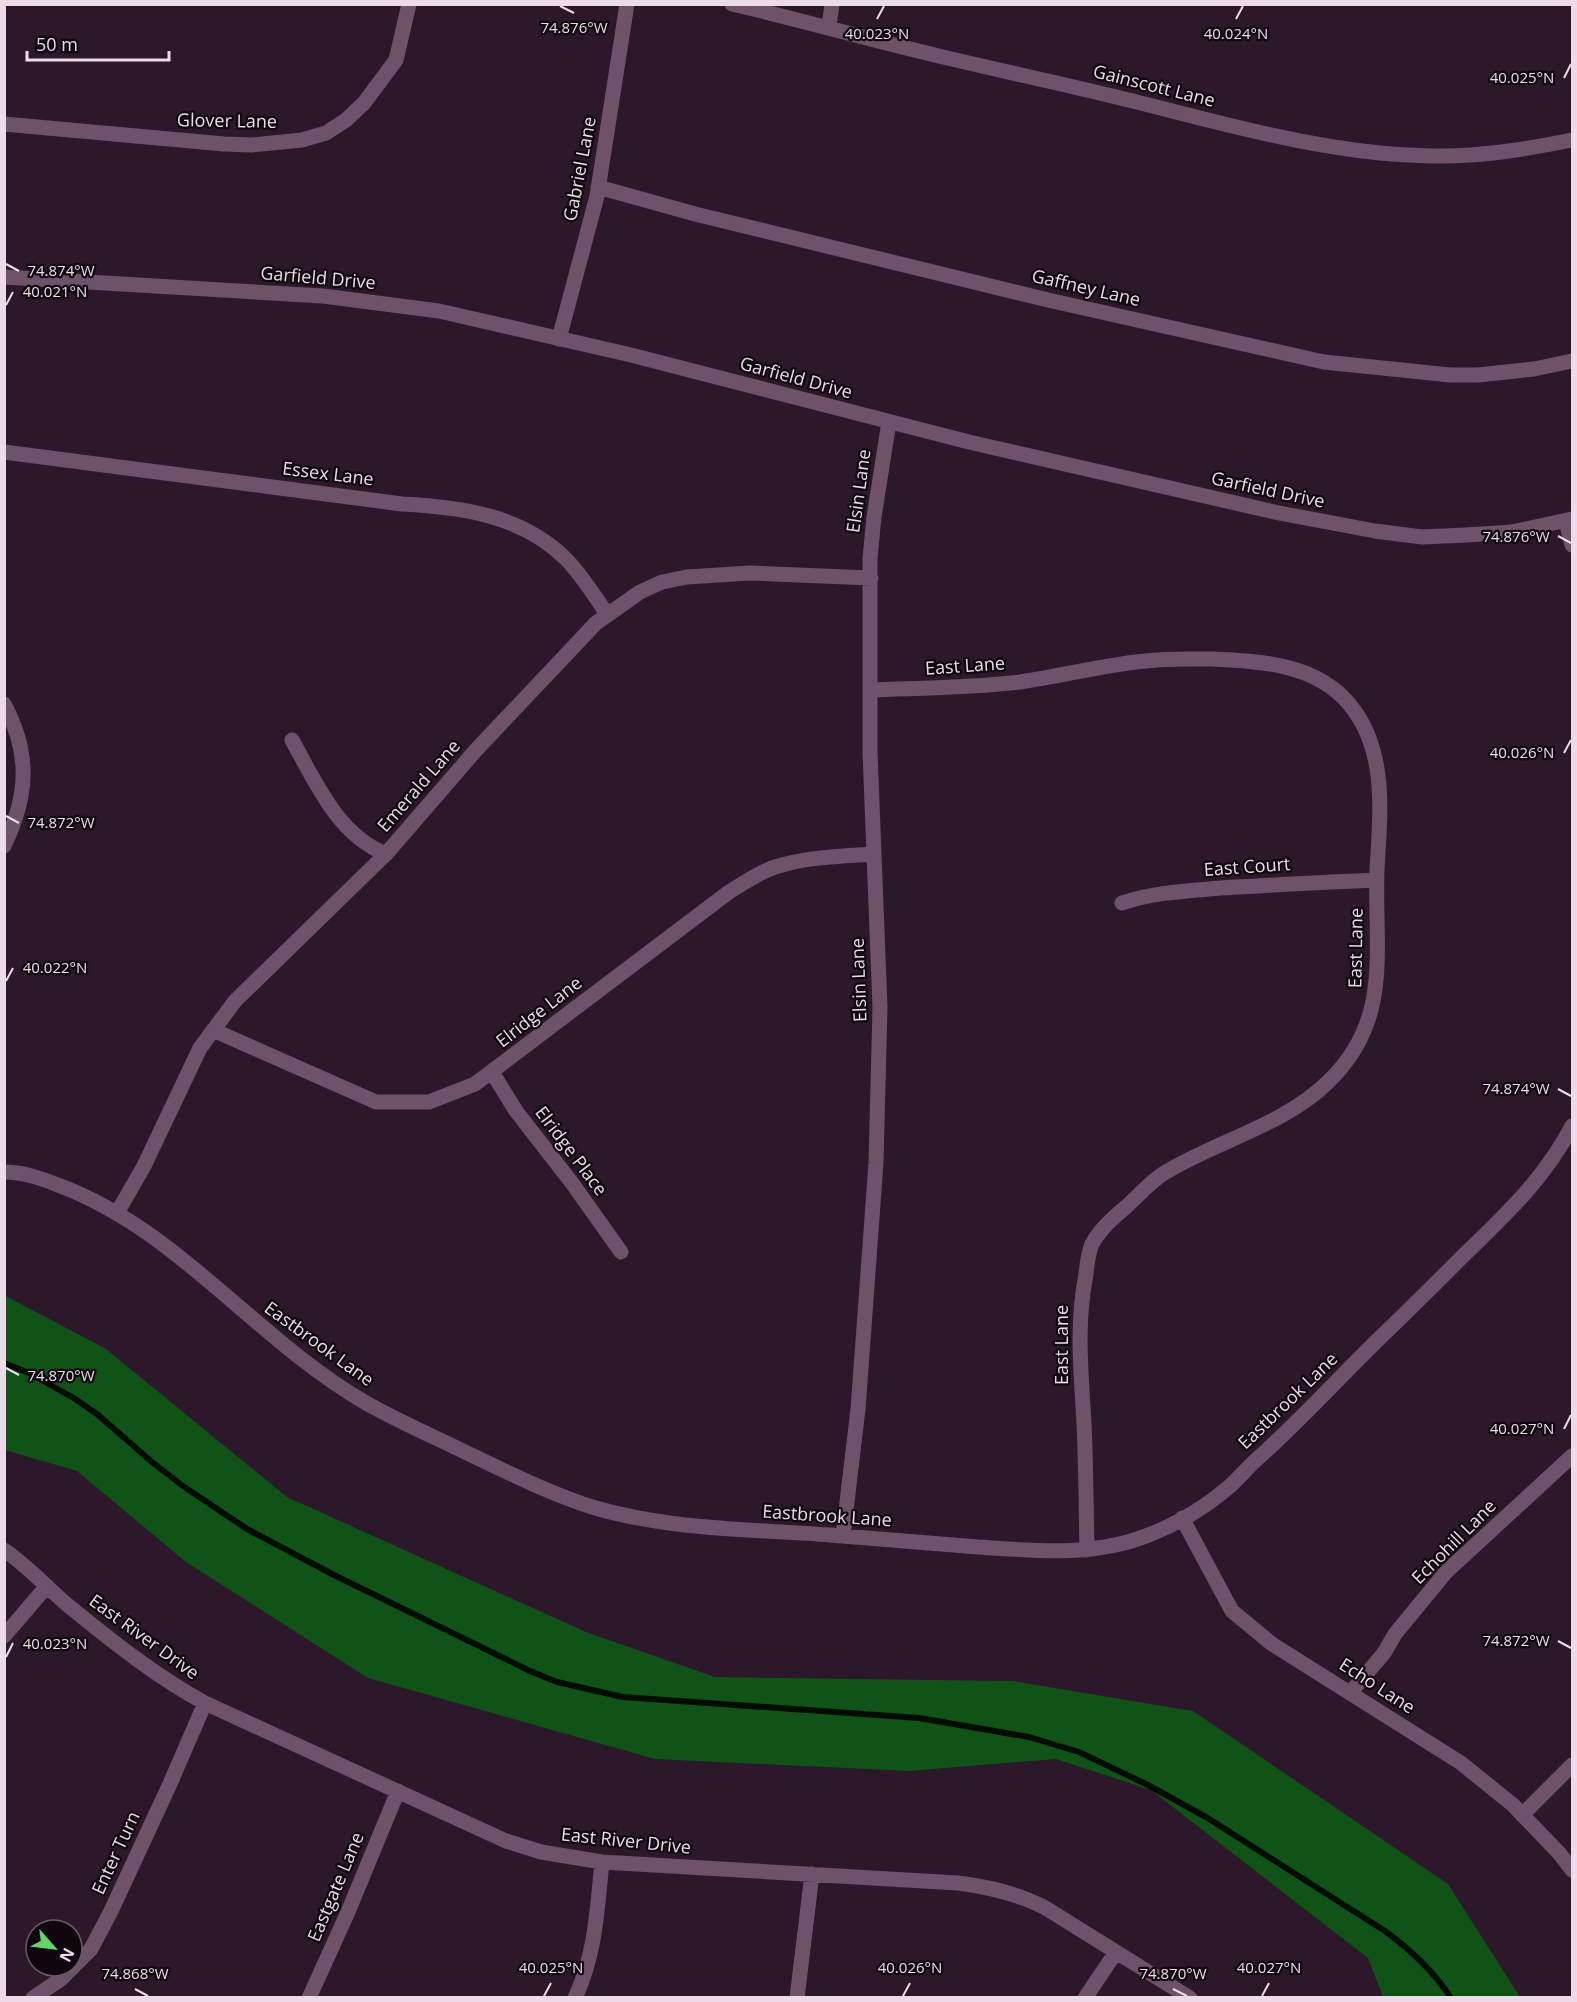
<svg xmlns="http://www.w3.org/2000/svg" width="1577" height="2002" font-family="'Open Sans',sans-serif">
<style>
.forest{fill:#0f5316}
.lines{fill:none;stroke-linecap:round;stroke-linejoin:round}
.stream{stroke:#000c00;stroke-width:6}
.minor{stroke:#6e5269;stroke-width:15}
.tertiary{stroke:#6e5269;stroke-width:15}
.ticks{fill:none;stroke:#ebdce8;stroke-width:2}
.labels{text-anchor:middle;stroke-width:4.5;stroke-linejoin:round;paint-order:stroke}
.street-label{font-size:18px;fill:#ebdce8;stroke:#0f060e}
.ticks-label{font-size:15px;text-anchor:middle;fill:#ebdce8;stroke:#0f060e;stroke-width:4.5;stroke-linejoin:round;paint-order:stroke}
</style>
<rect width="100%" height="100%" fill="#2d172a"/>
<path class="forest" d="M4,1295L106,1349L287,1497L586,1632L715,1677L1013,1681L1193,1711L1448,1884L1520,1997H1383L1368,1958L1151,1790L1056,1759L909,1771L655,1759L368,1678L186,1562L77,1471L5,1450Z"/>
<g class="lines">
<path class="stream" d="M4,1363L29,1373L72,1397L97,1414L152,1462L183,1486L247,1529L334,1575L530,1671L557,1682L623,1697L919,1718L1029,1737L1079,1752L1148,1785L1206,1817L1385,1931C1411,1950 1433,1970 1451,1998"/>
<path class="minor" d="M732,4C802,20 870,40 939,56C997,70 1055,82 1112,96C1217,121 1324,155 1433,156C1480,157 1527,149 1572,140
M829,27L832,4
M4,124L224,144L251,145L302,140L326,133L346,120L364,103L396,60L409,4
M598,187L695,214L1048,300L1324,362L1450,375H1478L1534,369L1572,361
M559,339L597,196L627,4
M4,452L402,504C461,507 521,515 565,558C581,574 594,595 607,614
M1566,521L1572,545
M870,690C920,688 970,688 1020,682C1062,676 1103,665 1145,661C1168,658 1190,659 1212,659C1261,661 1317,664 1350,705C1388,751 1380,815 1377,870C1374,949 1393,1019 1329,1081C1285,1125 1219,1140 1166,1172C1152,1180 1139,1195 1127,1206C1114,1217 1100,1229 1092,1244C1088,1253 1087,1264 1086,1274C1076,1326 1081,1370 1084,1423C1086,1465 1086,1507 1087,1550
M4,704C31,754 28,796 4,846
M292,740C316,783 338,835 386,854
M1122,903C1154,892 1188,891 1221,888C1273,885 1325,882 1377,880
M213,1030L376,1102H429L475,1084L729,892C744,883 759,872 775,867C807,857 842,856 874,854
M492,1072L516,1111L572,1183L621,1252
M4,1172C23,1172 40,1178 58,1185C179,1230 255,1339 366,1403C398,1421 432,1436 465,1452C507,1472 548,1493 592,1507C669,1530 751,1529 830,1535C880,1539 929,1543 978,1547C1036,1551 1096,1557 1151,1534C1179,1523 1208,1505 1230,1486C1239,1478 1247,1468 1256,1460C1302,1419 1343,1373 1388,1330C1412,1307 1436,1283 1460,1259C1504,1216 1544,1180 1572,1126
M117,1213L144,1166L200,1048L235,1001L386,854L476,750L596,623L640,592L662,582L687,577L750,573L871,578
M1182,1518L1232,1611L1272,1644L1461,1763L1513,1805L1560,1854L1572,1870
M843,1536L858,1409L876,1163L880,1007L870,752V558L874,517L889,422
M4,1550C29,1567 48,1589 70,1607C113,1642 157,1677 205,1703L506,1841L541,1852L602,1862L958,1883C989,1887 1016,1893 1044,1907L1190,1998
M4,1636L47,1586
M1351,1692L1384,1653L1395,1634L1446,1572L1572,1456
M1522,1815L1572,1765
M33,1998L61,1979L91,1949L111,1911L169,1786L205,1703
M309,1998L348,1912L398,1791
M575,1998C596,1953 597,1909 602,1862
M797,1998L812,1874
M1085,1998L1116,1952"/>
<path class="tertiary" d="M4,277L323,296L439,311L631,355L969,442L1279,513L1375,531L1422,537L1466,535L1512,532L1572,519"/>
</g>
<path class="ticks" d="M560,6L574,13M877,19L884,6M1236,19L1243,6M1564,78L1571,64M6,264L19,271M6,305L13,292M1558,536L1571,543M1564,753L1571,740M6,816L19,823M6,981L13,968M1558,1089L1571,1096M6,1368L19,1375M1564,1429L1571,1415M1558,1641L1571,1648M6,1657L13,1643M135,1989L148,1996M1173,1989L1187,1996M544,1996L551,1983M903,1996L910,1983M1262,1996L1269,1983"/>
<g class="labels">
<g class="street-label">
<text transform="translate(1154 86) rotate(14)" y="6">Gainscott Lane</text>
<text transform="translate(227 121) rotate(1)" y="6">Glover Lane</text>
<text transform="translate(580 169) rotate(-79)" y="6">Gabriel Lane</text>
<text transform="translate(318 278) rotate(5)" y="6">Garfield Drive</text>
<text transform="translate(1086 288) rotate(13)" y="6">Gaffney Lane</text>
<text transform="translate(796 378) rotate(15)" y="6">Garfield Drive</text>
<text transform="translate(328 474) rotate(7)" y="6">Essex Lane</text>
<text transform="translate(1268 490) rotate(12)" y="6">Garfield Drive</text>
<text transform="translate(859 491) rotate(-82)" y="6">Elsin Lane</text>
<text transform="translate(965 666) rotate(-4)" y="6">East Lane</text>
<text transform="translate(419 786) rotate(-49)" y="6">Emerald Lane</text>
<text transform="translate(1247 867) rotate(-4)" y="6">East Court</text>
<text transform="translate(1356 948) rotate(-89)" y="6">East Lane</text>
<text transform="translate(859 980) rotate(-92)" y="6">Elsin Lane</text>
<text transform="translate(539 1012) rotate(-38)" y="6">Elridge Lane</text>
<text transform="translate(571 1151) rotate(53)" y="6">Elridge Place</text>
<text transform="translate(319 1344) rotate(36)" y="6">Eastbrook Lane</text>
<text transform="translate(1062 1345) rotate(-90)" y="6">East Lane</text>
<text transform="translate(1288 1401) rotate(-44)" y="6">Eastbrook Lane</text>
<text transform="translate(827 1516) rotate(4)" y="6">Eastbrook Lane</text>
<text transform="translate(1454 1542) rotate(-45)" y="6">Echohill Lane</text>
<text transform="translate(144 1637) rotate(36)" y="6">East River Drive</text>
<text transform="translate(1377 1686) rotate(33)" y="6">Echo Lane</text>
<text transform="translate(626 1841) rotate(6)" y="6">East River Drive</text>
<text transform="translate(116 1853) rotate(-65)" y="6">Enter Turn</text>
<text transform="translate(336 1887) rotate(-67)" y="6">Eastgate Lane</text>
</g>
</g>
<g class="ticks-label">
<text x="574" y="33">74.876°W</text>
<text x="877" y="39">40.023°N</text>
<text x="1236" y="39">40.024°N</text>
<text x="1522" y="83">40.025°N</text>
<text x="61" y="276">74.874°W</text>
<text x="55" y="297">40.021°N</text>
<text x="1516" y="542">74.876°W</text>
<text x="1522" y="758">40.026°N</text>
<text x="61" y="828">74.872°W</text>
<text x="55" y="973">40.022°N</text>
<text x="1516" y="1094">74.874°W</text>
<text x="61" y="1381">74.870°W</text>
<text x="1522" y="1434">40.027°N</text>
<text x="1516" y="1646">74.872°W</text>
<text x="55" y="1649">40.023°N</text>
<text x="551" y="1973">40.025°N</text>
<text x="910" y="1973">40.026°N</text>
<text x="1269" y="1973">40.027°N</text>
<text x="135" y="1979">74.868°W</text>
<text x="1173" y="1979">74.870°W</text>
</g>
<rect width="1577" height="2002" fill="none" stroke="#ebdce8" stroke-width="12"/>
<g transform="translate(54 1948) rotate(118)"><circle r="28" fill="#0f060e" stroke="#675c65" stroke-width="1.5"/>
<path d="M0-4.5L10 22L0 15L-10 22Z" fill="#63d468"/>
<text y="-9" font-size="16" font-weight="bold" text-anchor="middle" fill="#ebdce8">N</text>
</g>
<path d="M27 51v9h142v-9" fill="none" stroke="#ebdce8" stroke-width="3"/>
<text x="36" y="51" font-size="18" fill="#ebdce8" stroke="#0f060e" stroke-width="4.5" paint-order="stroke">50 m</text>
</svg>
